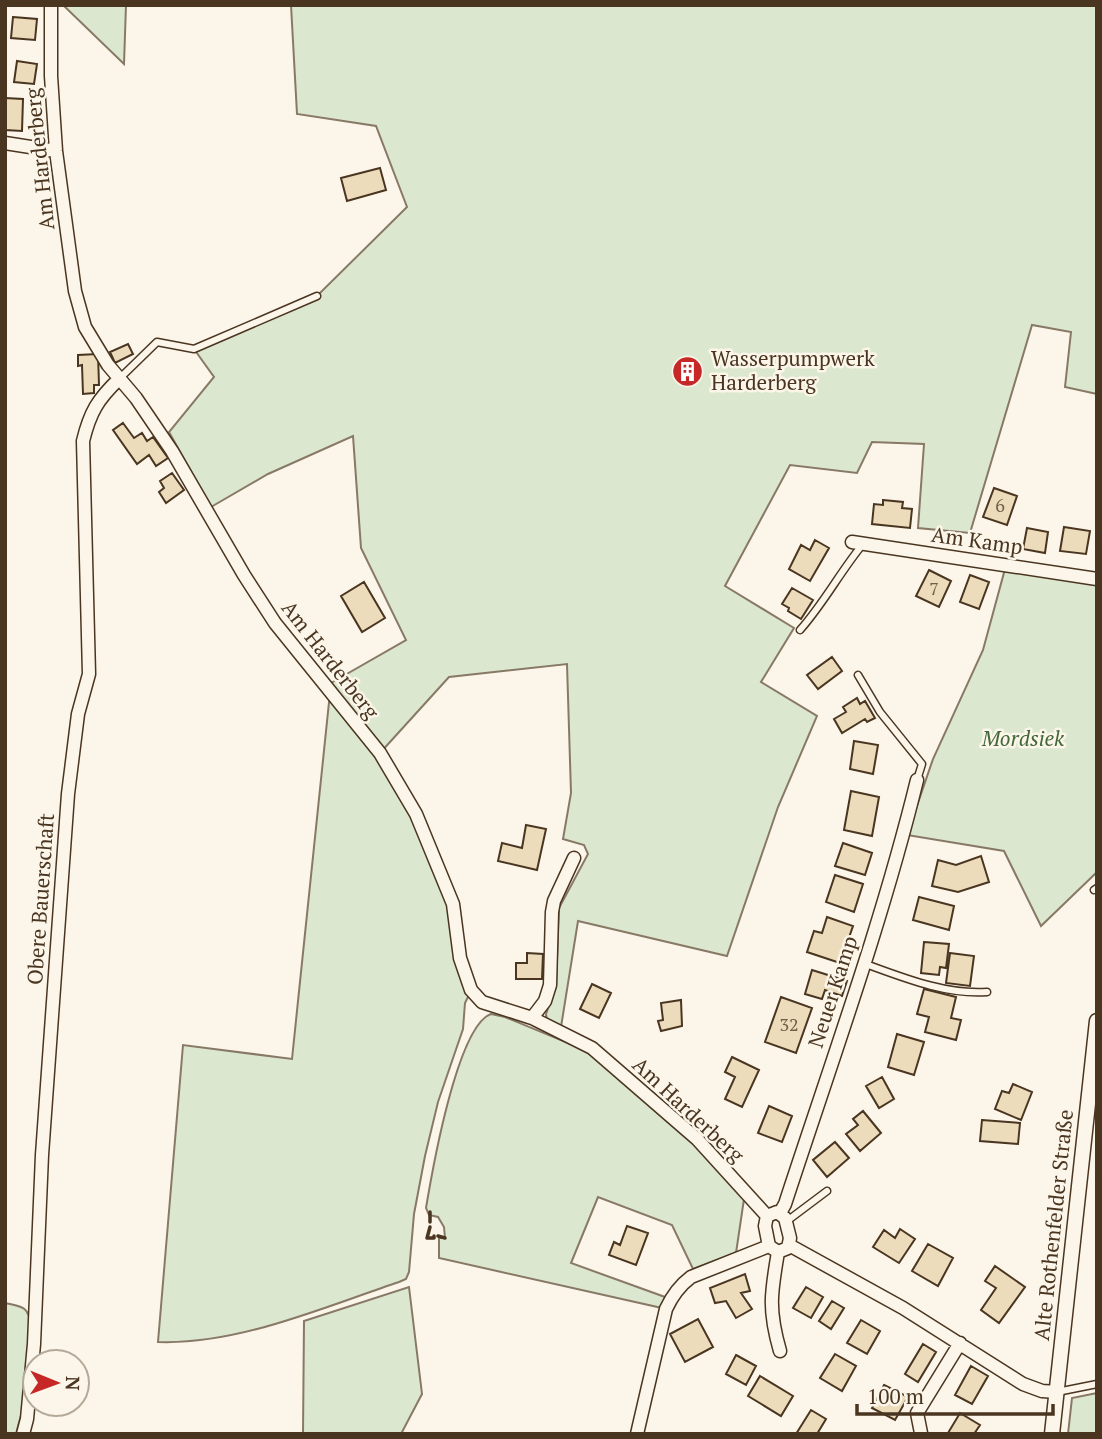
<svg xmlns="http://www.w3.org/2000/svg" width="1102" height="1439" font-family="'PT Serif',serif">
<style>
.green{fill:#dce7d0;stroke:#887966;stroke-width:2}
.building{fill:#ecdcbc;stroke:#4a3520;stroke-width:2}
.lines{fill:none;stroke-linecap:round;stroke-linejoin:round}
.service-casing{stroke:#4a3520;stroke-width:9}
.minor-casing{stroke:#4a3520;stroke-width:15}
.tertiary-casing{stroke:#4a3520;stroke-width:17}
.service{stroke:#fbf6e9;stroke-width:6}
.minor{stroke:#fbf6e9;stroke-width:12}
.tertiary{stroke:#fbf6e9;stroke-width:14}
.wall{stroke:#4a3520;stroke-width:3.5}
.labels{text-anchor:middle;stroke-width:5;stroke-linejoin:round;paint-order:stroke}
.number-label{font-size:18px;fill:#725f47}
.street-label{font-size:21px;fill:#4a3520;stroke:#fbf6e9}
.poi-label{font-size:21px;fill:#4a3520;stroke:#fbf6e9;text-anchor:start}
.park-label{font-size:21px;font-style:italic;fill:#436837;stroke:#fbf6e9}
</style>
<rect width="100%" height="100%" fill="#fbf6e9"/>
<path class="green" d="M63,5H126L124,64Z
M291,5H1097V394L1065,387L1071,332L1032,325L970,533L918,528L924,444L872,442L857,473L790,465L725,586L794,628L761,682L817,716L778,807L727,956L578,921L561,1027L547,1020L546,1014L556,987L559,908L588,854L584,845L563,839L571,793L567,664L449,677L380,753L453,904L468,977V997L465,1003L463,1029L438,1102L425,1156L414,1214L409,1272L406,1279L399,1282C324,1307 238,1345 158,1342L183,1045L292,1059L331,683L406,640L361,548L353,436L268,474L211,507L169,432L214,377L194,349L317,296L407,207L376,126L297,114Z
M1005,569L1097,584V872L1041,926L1004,851L907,835L933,759L983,650Z
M491,1014L505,1017L590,1052L694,1143L744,1199L736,1253L693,1269L672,1225L598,1197L571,1263L665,1297L662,1308L439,1258V1238H445L444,1227L438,1217L429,1215L426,1208C432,1172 457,1026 491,1014Z
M409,1287L422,1394L401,1434H303L304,1321Z
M5,1303C23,1307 28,1306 31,1325L24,1404L16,1434H5Z
M1097,1393V1434H1068L1072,1398Z"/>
<path class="building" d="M13,17L37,19L35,40L11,38Z
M17,61L37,64L34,84L14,82Z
M5,98L23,99L22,131L5,130Z
M380,168L386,190L347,201L341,178Z
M128,344L133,354L115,363L110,352Z
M98,354L99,385H94V393L83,394L82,365L78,366V355Z
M123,423L134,438L142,433L147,441L153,437L168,458L156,466L149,455L137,464L113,430Z
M172,473L184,490L166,503L159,492L164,488L160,481Z
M994,488L1017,496L1007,525L983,517Z
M883,500L903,502L902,508L912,509L910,528L872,524L874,504L883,505Z
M1064,527L1090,531L1086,554L1060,551Z
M1027,528L1048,532L1045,553L1023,549Z
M815,540L829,548L810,581L789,569L801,545L810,550Z
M929,570L951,581L939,607L916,596Z
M970,575L989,582L979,609L960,602Z
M364,582L385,618L362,632L341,596Z
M792,588L813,600L801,619L788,611L789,608L782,604Z
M832,657L842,671L818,689L807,675Z
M857,698L860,704L865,701L875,718L867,722L865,719L842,733L834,719L846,712L843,707Z
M854,741L878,745L873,774L850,769Z
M851,791L879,797L872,836L844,830Z
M526,825L546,829L537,870L498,861L502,843L522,848Z
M843,843L872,853L865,875L835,866Z
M981,856L989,882L958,892L932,886L938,860L956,865Z
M835,875L863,884L854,912L826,902Z
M919,897L954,906L949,930L913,920Z
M827,917L853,926L840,963L807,952L814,931L822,933Z
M924,942L949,944L946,968L940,967L939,975L921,973Z
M527,953L543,954L542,979H516V963H527Z
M950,953L974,956L970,986L946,983Z
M812,970L847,981L842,996L825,990L822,999L805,994Z
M592,984L611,993L599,1018L580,1009Z
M924,989L956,997L951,1018L961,1020L956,1040L925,1032L929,1017L917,1014Z
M781,997L812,1008L796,1053L765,1042Z
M681,1000L682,1026L661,1031L658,1021L663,1020L661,1003Z
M897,1034L924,1042L914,1075L888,1067Z
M732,1057L759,1070L742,1107L725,1099L735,1077L725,1072Z
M882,1077L894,1099L879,1108L866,1086Z
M1013,1084L1032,1092L1021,1120L995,1109L1002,1091L1009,1093Z
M769,1106L792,1116L782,1142L758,1133Z
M863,1111L881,1133L860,1151L846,1134L858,1125L853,1119Z
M982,1120L1020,1123L1018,1144L980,1141Z
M835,1142L849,1158L827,1177L813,1160Z
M627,1226L648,1233L636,1265L609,1255L614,1242L620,1245Z
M900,1229L915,1239L899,1263L873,1247L884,1230L895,1238Z
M928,1244L953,1258L938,1286L912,1271Z
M995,1266L1025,1287L999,1323L981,1310L996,1288L985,1281Z
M745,1274L750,1291L741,1293L752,1309L736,1318L726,1301L715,1303L710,1288Z
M806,1287L823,1297L811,1318L793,1308Z
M832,1301L844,1308L831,1329L819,1321Z
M698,1319L713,1347L685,1362L670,1334Z
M861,1320L880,1331L867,1354L847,1343Z
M923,1344L936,1352L918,1382L905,1374Z
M835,1354L856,1366L842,1391L820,1378Z
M736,1355L756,1366L746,1385L726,1374Z
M971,1366L988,1376L972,1404L955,1395Z
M760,1376L793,1396L781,1416L748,1396Z
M884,1385L908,1397L895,1420L872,1408Z
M811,1410L826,1419L817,1434H796Z
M960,1413L980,1425L974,1434L948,1433Z"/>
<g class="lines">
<defs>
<path id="service" d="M119,379L157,342L194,349L317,296
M800,630C824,603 840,572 863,544
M858,675L880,712L922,764L917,780
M1094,890L1097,888
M863,963C902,977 945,995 987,992
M787,1221L827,1191
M1057,1392L1097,1384"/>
<path id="minor" d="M51,5V76L56,151L75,291L85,327L108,365L136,398L172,451L244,575L275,623L380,753L416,814L453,904L460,958L471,990L482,1002L532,1018L592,1048L697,1139L767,1216
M5,143L56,151
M852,542L1097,579
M532,1018L545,1001L550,985L552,912L554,901L574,858
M777,1212L785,1218L790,1238L788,1248L778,1252L769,1246L765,1226L767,1216Z
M780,1213L785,1204C831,1063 882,923 917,780
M789,1245L903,1308L1023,1384L1042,1391L1057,1392
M778,1252C771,1293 768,1309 780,1351
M921,1433L917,1413L960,1343
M23,1434L27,1419L34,1344L42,1155L68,794L78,714L89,674L83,441C90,412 98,399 119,379
M637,1434L666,1309C672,1296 679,1286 691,1277L769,1246"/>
<path id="tertiary" d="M1052,1434L1097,1021"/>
</defs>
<use href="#service" class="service-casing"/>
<use href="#minor" class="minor-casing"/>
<use href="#tertiary" class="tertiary-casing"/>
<use href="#service" class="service"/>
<use href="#minor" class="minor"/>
<use href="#tertiary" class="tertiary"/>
<path class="wall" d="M430,1212V1222
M430,1227L427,1238H434V1236
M438,1236L445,1238"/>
</g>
<defs>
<symbol id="building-disc" viewBox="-11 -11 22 22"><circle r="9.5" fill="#c62828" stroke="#fbf6e9"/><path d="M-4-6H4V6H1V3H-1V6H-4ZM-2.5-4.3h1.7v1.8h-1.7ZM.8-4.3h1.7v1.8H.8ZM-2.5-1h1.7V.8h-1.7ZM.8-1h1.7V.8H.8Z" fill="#fff"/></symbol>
</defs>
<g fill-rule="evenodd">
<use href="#building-disc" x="670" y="354" width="35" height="35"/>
</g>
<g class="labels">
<g class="number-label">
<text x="1000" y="512">6</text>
<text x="934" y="595">7</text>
<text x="789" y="1031">32</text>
</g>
<g class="street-label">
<text transform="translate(40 159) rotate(-96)" y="7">Am Harderberg</text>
<text transform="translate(977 541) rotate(8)" y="7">Am Kamp</text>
<text transform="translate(330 660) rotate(52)" y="7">Am Harderberg</text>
<text transform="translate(41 899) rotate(-86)" y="7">Obere Bauerschaft</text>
<text transform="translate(833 992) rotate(-72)" y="7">Neuer Kamp</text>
<text transform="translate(688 1110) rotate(43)" y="7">Am Harderberg</text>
<text transform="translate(1054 1225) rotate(-84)" y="7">Alte Rothenfelder Straße</text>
</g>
<g class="poi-label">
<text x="711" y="366">Wasserpumpwerk<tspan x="711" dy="24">Harderberg</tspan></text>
</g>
<g class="park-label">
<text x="1023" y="746">Mordsiek</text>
</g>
</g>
<rect width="1102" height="1439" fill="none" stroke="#4a3520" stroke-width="14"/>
<g transform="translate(56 1383) rotate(91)"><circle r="33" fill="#fbf6e9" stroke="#b4a999" stroke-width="2"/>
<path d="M0-5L12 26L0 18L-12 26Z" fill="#c62828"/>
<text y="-10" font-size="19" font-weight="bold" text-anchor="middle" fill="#4a3520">N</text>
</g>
<path d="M857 1404v10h196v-10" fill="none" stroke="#4a3520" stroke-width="3.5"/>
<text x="867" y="1404" font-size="21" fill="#4a3520" stroke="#fbf6e9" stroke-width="5" paint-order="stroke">100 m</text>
</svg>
